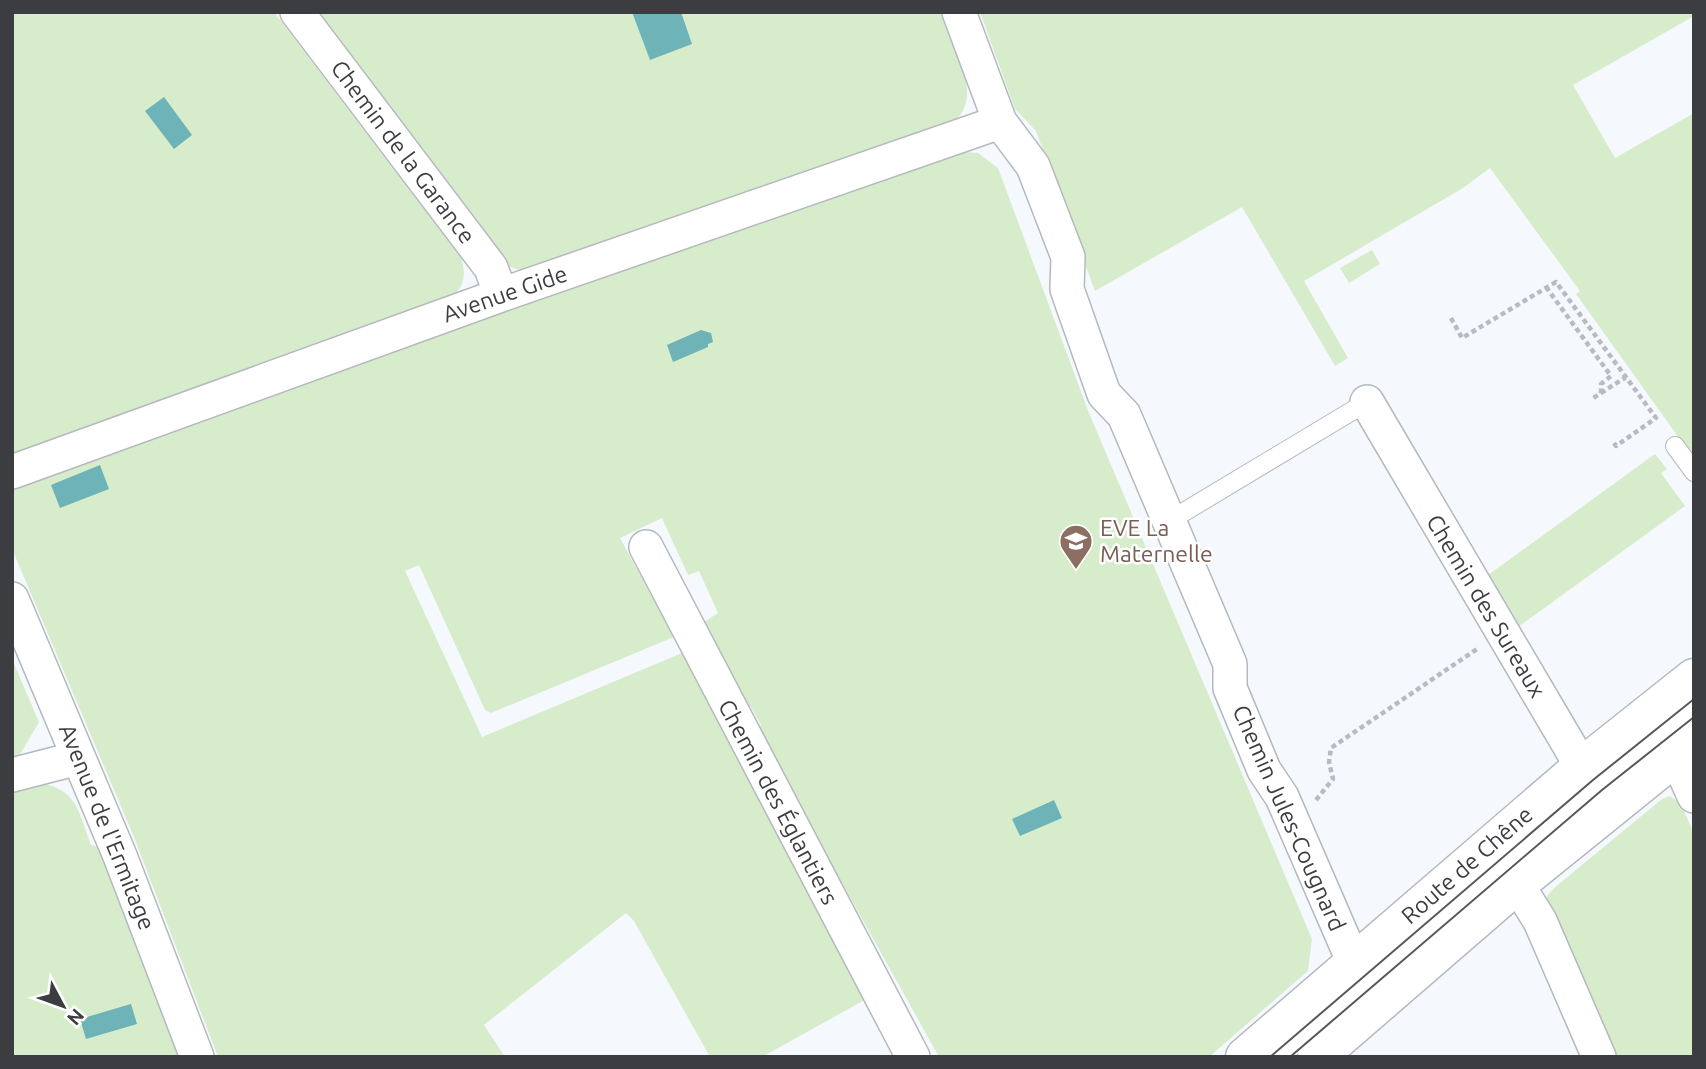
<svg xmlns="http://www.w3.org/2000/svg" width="1706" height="1069" font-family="Ubuntu,sans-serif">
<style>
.green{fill:#d7eccb}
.water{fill:#6eb3b7}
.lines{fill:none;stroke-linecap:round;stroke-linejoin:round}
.lane-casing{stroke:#b4b9bf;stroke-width:20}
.street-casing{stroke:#b4b9bf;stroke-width:36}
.secondary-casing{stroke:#b4b9bf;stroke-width:41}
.path{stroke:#b8bbc0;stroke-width:4.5;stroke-dasharray:5 3.5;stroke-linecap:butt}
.lane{stroke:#fff;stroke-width:18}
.street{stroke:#fff;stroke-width:33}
.secondary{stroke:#fff;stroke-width:38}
.tram{stroke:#56595c;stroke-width:2}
.labels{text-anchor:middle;stroke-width:5;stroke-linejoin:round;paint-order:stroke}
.street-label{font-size:23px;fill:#3b3d40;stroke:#fff}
.education-label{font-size:23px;fill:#785e54;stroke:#fff;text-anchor:start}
</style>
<rect width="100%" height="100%" fill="#f5f9fe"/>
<path class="green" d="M12,12H274L461,258C467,275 464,288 449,299L12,456Z
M313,12H940C952,45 987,98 952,123L526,272L504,265Z
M980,12H1694V16L1573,85L1615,158L1694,113V459L1576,294L1580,291L1490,168L1463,188L1304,281L1348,358L1335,366L1242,207L1095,291L1036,131L1015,109Z
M964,152L978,153L998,168L1089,413L1312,939L1308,971L1209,1057H939L758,732L761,725L751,707L744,704L701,624L718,613L699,571L688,575L662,518L620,538L674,637L491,713L485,710L419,565L405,571L482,737L682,653L870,997L762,1057H710L634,921L626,913L484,1025L505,1057H218L134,837L12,549V487L688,246Z
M1372,250L1380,264L1349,283L1340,268Z
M1655,454L1667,469L1661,473L1685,506L1514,630L1484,578Z
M12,659L39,722L18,758L12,759Z
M40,783C78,790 78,811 91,845L101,847L182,1057H12V790Z
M1670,796L1681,804L1694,834V1057H1615L1542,902L1554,888L1662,799Z"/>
<path class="water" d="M632,12H681L692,44L650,60Z
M164,97L192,135L174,149L145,111Z
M701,330L711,333L713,342L708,344V347L673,362L667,345Z
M100,465L109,489L60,508L51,485Z
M1054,800L1062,818L1020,836L1012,819Z
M131,1004L137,1024L86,1039L80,1019Z"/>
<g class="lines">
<defs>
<path id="lane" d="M1675,446L1694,472
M1169,521L1367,402
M1280,1057L1597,785L1694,708"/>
<path id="street" d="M297,12L491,268L501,295
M959,12L1000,122L1033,166L1068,257L1067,289L1104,394L1124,415L1230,664V688L1264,770L1282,797L1354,963L1383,1000
M1367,402L1582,767L1613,805
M12,472L501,295L1000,122
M646,547L913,1057
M12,599L120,856L197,1057
M1649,714L1668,738L1694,796
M12,775L78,758
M1517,884L1540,921L1599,1057"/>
<path id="secondary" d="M1245,1057L1582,767L1694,678
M1317,1057L1517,884L1694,741"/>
</defs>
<use href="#lane" class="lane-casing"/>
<use href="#street" class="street-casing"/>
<use href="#secondary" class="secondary-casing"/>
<path class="path" d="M1546,287L1611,376L1601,384V393L1592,399
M1451,318L1462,338L1556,282L1656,418L1616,446L1612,440
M1601,393L1626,377
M1316,800L1333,779L1329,762L1331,748L1477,649"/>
<use href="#lane" class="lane"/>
<use href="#street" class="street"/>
<use href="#secondary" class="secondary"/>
<path class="tram" d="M1270,1057L1593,780L1694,699
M1290,1057L1602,790L1694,717"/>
</g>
<defs>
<symbol id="school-pin" viewBox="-11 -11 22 30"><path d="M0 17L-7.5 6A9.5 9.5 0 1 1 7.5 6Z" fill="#8d6e63" stroke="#fff"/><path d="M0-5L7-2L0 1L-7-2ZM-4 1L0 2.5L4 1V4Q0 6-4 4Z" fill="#fff"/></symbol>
</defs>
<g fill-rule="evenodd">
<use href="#school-pin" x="1057" y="522" width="38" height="52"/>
</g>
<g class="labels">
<g class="street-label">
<text transform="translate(403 152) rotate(53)" y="8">Chemin de la Garance</text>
<text transform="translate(505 294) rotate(-19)" y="8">Avenue Gide</text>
<text transform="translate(1486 606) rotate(59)" y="8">Chemin des Sureaux</text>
<text transform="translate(778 802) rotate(62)" y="8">Chemin des Églantiers</text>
<text transform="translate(1289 818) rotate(66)" y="8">Chemin Jules-Cougnard</text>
<text transform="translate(107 827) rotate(68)" y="8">Avenue de l'Ermitage</text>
<text transform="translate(1467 865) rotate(-41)" y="8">Route de Chêne</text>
</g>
<g class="education-label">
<text x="1100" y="536">EVE La<tspan x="1100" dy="26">Maternelle</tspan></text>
</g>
</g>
<rect width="1706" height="1069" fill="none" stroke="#3b3d40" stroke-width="28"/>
<g transform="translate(63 1006) rotate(131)" stroke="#ffffff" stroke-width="5" paint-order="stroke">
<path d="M0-5L12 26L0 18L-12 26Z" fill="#3b3d40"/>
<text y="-10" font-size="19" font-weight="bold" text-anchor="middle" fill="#3b3d40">N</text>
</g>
</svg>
